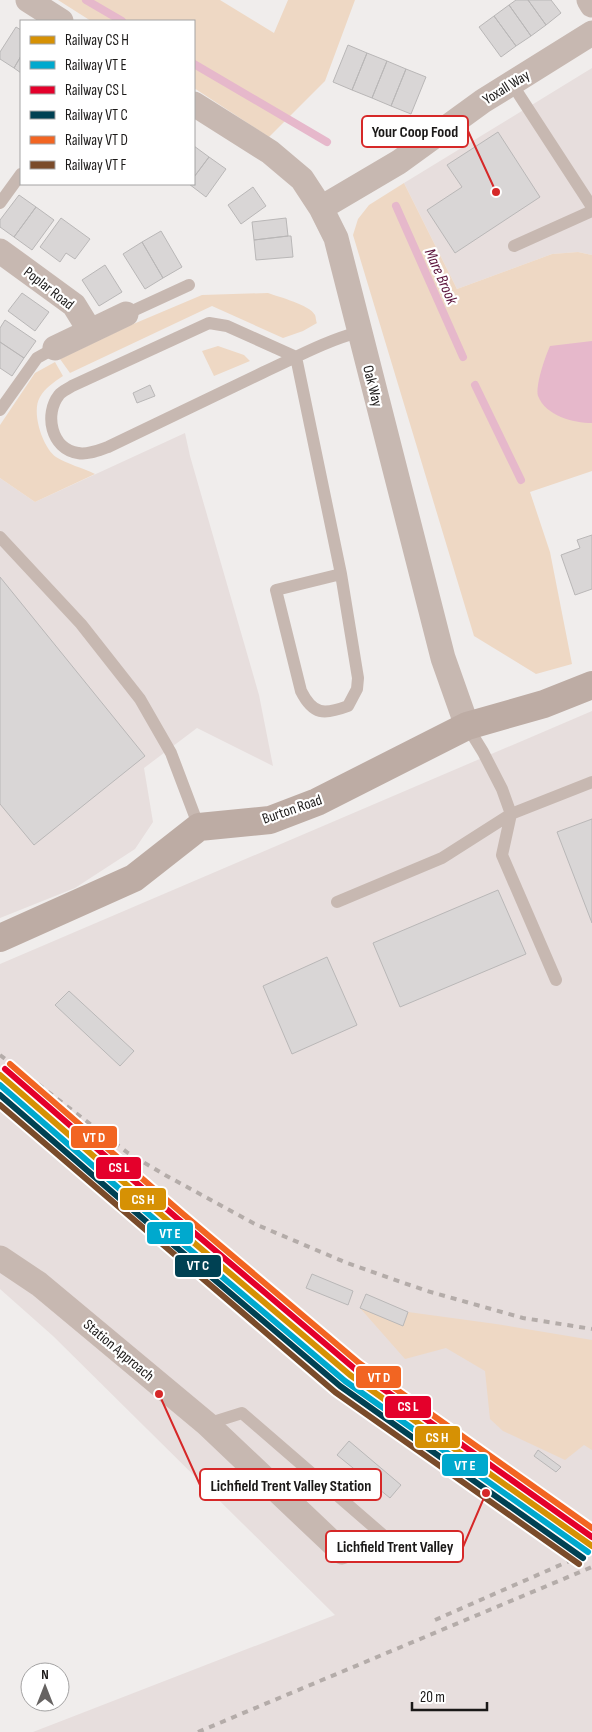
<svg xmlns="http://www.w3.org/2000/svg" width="592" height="1732" font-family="'Sofia Sans Condensed',sans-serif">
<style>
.built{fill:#e7dedd}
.green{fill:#eed8c4}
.water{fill:#e6b8cb}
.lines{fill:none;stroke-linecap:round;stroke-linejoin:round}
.stream{stroke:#e6b8cb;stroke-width:8}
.building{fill:#d9d6d6;stroke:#b9b7b7}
.service{stroke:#c7b8b1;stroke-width:12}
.minor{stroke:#c7b8b1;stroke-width:25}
.trunk{stroke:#bdaca4;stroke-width:28}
.rail{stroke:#b4aca9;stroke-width:4;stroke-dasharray:6 6;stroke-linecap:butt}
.rail-1-casing{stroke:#fff;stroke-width:10}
.rail-2-casing{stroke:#fff;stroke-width:10}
.rail-3-casing{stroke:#fff;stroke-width:10}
.rail-4-casing{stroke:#fff;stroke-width:10}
.rail-5-casing{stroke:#fff;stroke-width:10}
.rail-6-casing{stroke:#fff;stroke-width:10}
.rail-1{stroke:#d69104;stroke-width:6}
.rail-2{stroke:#00a9ce;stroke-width:6}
.rail-3{stroke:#e4002b;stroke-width:6}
.rail-4{stroke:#004153;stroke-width:6}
.rail-5{stroke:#f26522;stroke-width:6}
.rail-6{stroke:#7a4b2a;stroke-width:6}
.labels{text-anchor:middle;stroke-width:4.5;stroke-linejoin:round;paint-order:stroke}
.street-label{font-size:15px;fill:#1b1918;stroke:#fff}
.water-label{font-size:16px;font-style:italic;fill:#5b133b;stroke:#fff}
.leader{fill:none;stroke:#d62828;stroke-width:2}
.callout-dot{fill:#d62828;stroke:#fff;stroke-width:2}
.callout{fill:#fff;stroke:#d62828;stroke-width:2}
.callout-label{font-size:16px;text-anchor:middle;font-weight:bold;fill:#1b1918}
.line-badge{stroke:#fff;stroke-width:2}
.badge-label{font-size:14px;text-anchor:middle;font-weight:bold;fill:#fff}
</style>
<rect width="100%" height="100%" fill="#f0edec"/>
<path class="built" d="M592,68V255L578,252L552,254L457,289L404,183Z
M185,433L190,456L259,695L273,766L197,728L144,768L153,822L135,849L75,888L0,918V478L35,502Z
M592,711V1732H33L335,1615L53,1336L0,1289V964Z"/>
<path class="green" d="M58,0H220L274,33L288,0H355L325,81L269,137L194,88V21H91Z
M404,183L457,289L552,254L578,252L592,255V471L530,492L550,552L572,664L536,674L474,636L353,235L358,219L369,205Z
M268,293C279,297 310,305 315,315C316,317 316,322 317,323L303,331L283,338L212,306L70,373L60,359L131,325L202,295Z
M218,346L244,355L250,361L214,376L202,351Z
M55,362L63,376C54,382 45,388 40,397C31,411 42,447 56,457C67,464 83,468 95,474L35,502L0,478V425L35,373Z
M360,1308L403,1325L408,1312L496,1324L592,1340V1450L584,1445L565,1460L503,1431L490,1419L485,1371L446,1348L405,1359Z"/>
<path class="water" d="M592,341V423C573,423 546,416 538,396C535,386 545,357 550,346Z"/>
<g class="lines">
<path class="stream" d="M86,0L122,21
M194,64L327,142
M396,206L463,357
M475,385L521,480"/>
</g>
<path class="building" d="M516,0H528L546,25L531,36L509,5Z
M528,0H551L561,13L546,25Z
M509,5L531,36L516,46L494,16Z
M494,16L516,46L501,57L479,27Z
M16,27L21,30V56L14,68L0,59V52Z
M348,45L367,53L352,90L333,82Z
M367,53L387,61L372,98L352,90Z
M21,56V73L14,68Z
M387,61L406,69L391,106L372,98Z
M406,69L426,77L411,114L391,106Z
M498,132L540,197L455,253L427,210L462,187L447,165Z
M194,146L209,157L194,177Z
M209,157L226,169L206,197L189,184H194V177Z
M253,187L266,206L241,224L228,205Z
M19,195L36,207L14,237L0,227V220Z
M36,207L54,220L32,250L14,237Z
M61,218L90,239L75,259L66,253L60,262L40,247Z
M286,218L288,236L254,240L252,222Z
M161,231L182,267L163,278L142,242Z
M288,236H291L293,257L256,260L254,240Z
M142,242L163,278L145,289L123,254Z
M105,265L122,292L99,306L82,280Z
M22,293L49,312L35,331L8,311Z
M5,320L36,341L24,358L0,342V328Z
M0,342L24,358L12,376L0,368Z
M150,385L155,396L137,403L133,393Z
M592,535V589L575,595L561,555L580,548L577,540Z
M0,577L145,756L34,845L0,804Z
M592,819V923L557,832Z
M498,890L526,954L400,1007L373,943Z
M327,957L357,1025L292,1054L263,986Z
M69,991L134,1051L120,1066L55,1005Z
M312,1274L353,1291L348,1305L306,1288Z
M366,1294L408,1312L403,1326L360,1308Z
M349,1441L401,1485L390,1498L337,1455Z
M538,1450L561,1467L556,1472L534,1456Z"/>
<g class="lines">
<path class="service" d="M512,84L592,207
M0,203L21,174
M514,246L592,211
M126,314L189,285
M296,357L227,326L209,323L72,386C68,389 62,391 59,395C44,414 51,449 78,453C88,455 99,450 108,447C160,422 212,397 264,372C295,358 325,341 359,332
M296,357L341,574L358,678L357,689L348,706C324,715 313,715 301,691L276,590L341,574
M0,410L37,358L55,348
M0,537L81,624L140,699L171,753L199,827
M467,726L483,752L502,789L511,814L502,855L556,980
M337,902L442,858L511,814L592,782
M207,1424L242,1413L383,1535L342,1552"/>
<path class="minor" d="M28,0L61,21
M589,0L592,5
M194,104L270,152L302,179L321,208L336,238L443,658L467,726
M321,208L399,162L483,101L592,33
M0,251L74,305L90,331
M55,348L126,314
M0,1258L39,1284L207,1424L342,1552"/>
<path class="trunk" d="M0,938L134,878L199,827L270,820L317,802L467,726L544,704L592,685"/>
<path class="rail" d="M0,1055L128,1153L165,1175L255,1224L347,1263L427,1291L523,1318L592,1329
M435,1620L592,1551
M198,1732L592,1567"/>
<defs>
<path id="rail-1" d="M0,1075L173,1225L350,1375L592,1546"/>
<path id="rail-2" d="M0,1085L168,1231L345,1381L588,1552"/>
<path id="rail-3" d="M5,1069L178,1219L355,1369L592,1537"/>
<path id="rail-4" d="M0,1095L163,1236L340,1386L583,1558"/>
<path id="rail-5" d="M10,1064L183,1214L359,1363L592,1528"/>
<path id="rail-6" d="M0,1105L335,1392L579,1564"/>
</defs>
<use href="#rail-1" class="rail-1-casing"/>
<use href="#rail-2" class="rail-2-casing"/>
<use href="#rail-3" class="rail-3-casing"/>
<use href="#rail-4" class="rail-4-casing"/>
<use href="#rail-5" class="rail-5-casing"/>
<use href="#rail-6" class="rail-6-casing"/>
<use href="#rail-1" class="rail-1"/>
<use href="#rail-2" class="rail-2"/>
<use href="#rail-3" class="rail-3"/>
<use href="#rail-4" class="rail-4"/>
<use href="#rail-5" class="rail-5"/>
<use href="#rail-6" class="rail-6"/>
</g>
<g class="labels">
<g class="street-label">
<text transform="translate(506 87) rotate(-32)" y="5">Yoxall Way</text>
<text transform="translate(49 288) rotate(38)" y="5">Poplar Road</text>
<text transform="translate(373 386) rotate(76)" y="5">Oak Way</text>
<text transform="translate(292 809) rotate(-19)" y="5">Burton Road</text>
<text transform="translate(119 1350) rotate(40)" y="5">Station Approach</text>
</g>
<g class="water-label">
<text transform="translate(442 276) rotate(66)" y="6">Mare Brook</text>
</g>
</g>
<path class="leader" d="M496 192L468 131M159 1394L200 1485M486 1493L463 1547"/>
<g class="callout-dot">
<circle cx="496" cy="192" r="5"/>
<circle cx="159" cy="1394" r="5"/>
<circle cx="486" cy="1493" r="5"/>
</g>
<g class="callout">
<rect x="362" y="116" width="106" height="31" rx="5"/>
<rect x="200" y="1469" width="181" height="31" rx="5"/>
<rect x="326" y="1531" width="137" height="31" rx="5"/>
</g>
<g class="callout-label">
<text x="415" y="137">Your Coop Food</text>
<text x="291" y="1491">Lichfield Trent Valley Station</text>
<text x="395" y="1552">Lichfield Trent Valley</text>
</g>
<g class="line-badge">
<rect x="70" y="1125" width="48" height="24" rx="5" fill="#f26522"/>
<rect x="95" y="1156" width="47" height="24" rx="5" fill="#e4002b"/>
<rect x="119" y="1187" width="48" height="24" rx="5" fill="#d69104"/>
<rect x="146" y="1221" width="48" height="24" rx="5" fill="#00a9ce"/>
<rect x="174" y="1254" width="48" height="24" rx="5" fill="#004153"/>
<rect x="355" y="1365" width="47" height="24" rx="5" fill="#f26522"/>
<rect x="384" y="1395" width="48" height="24" rx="5" fill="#e4002b"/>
<rect x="414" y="1425" width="47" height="24" rx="5" fill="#d69104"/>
<rect x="441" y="1453" width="48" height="24" rx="5" fill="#00a9ce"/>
</g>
<g class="badge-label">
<text x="94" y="1142">VT D</text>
<text x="119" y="1172">CS L</text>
<text x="143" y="1204">CS H</text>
<text x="170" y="1238">VT E</text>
<text x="198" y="1270">VT C</text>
<text x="379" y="1382">VT D</text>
<text x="408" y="1411">CS L</text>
<text x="437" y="1442">CS H</text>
<text x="465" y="1470">VT E</text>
</g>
<rect x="20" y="20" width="175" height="165" fill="#ffffff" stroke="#a4a3a3"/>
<rect x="30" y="36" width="25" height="8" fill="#d69104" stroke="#a4a3a3"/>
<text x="65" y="45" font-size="15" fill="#1b1918">Railway CS H</text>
<rect x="30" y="61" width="25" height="8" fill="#00a9ce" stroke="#a4a3a3"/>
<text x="65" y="70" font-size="15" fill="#1b1918">Railway VT E</text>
<rect x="30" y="86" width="25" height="8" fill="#e4002b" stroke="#a4a3a3"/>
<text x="65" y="95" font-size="15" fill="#1b1918">Railway CS L</text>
<rect x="30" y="111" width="25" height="8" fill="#004153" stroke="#a4a3a3"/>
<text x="65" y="120" font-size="15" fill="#1b1918">Railway VT C</text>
<rect x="30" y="136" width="25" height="8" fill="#f26522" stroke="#a4a3a3"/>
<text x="65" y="145" font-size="15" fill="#1b1918">Railway VT D</text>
<rect x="30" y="161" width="25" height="8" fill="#7a4b2a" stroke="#a4a3a3"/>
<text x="65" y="170" font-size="15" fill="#1b1918">Railway VT F</text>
<g transform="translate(45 1687)"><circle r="24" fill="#ffffff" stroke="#a4a3a3"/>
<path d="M0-4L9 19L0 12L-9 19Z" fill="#666362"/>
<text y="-8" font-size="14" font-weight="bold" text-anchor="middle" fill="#1b1918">N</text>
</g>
<path d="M412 1702v8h75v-8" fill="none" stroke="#1b1918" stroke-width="2.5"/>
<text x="420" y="1702" font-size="15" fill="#1b1918" stroke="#ffffff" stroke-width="4" paint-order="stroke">20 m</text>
</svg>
